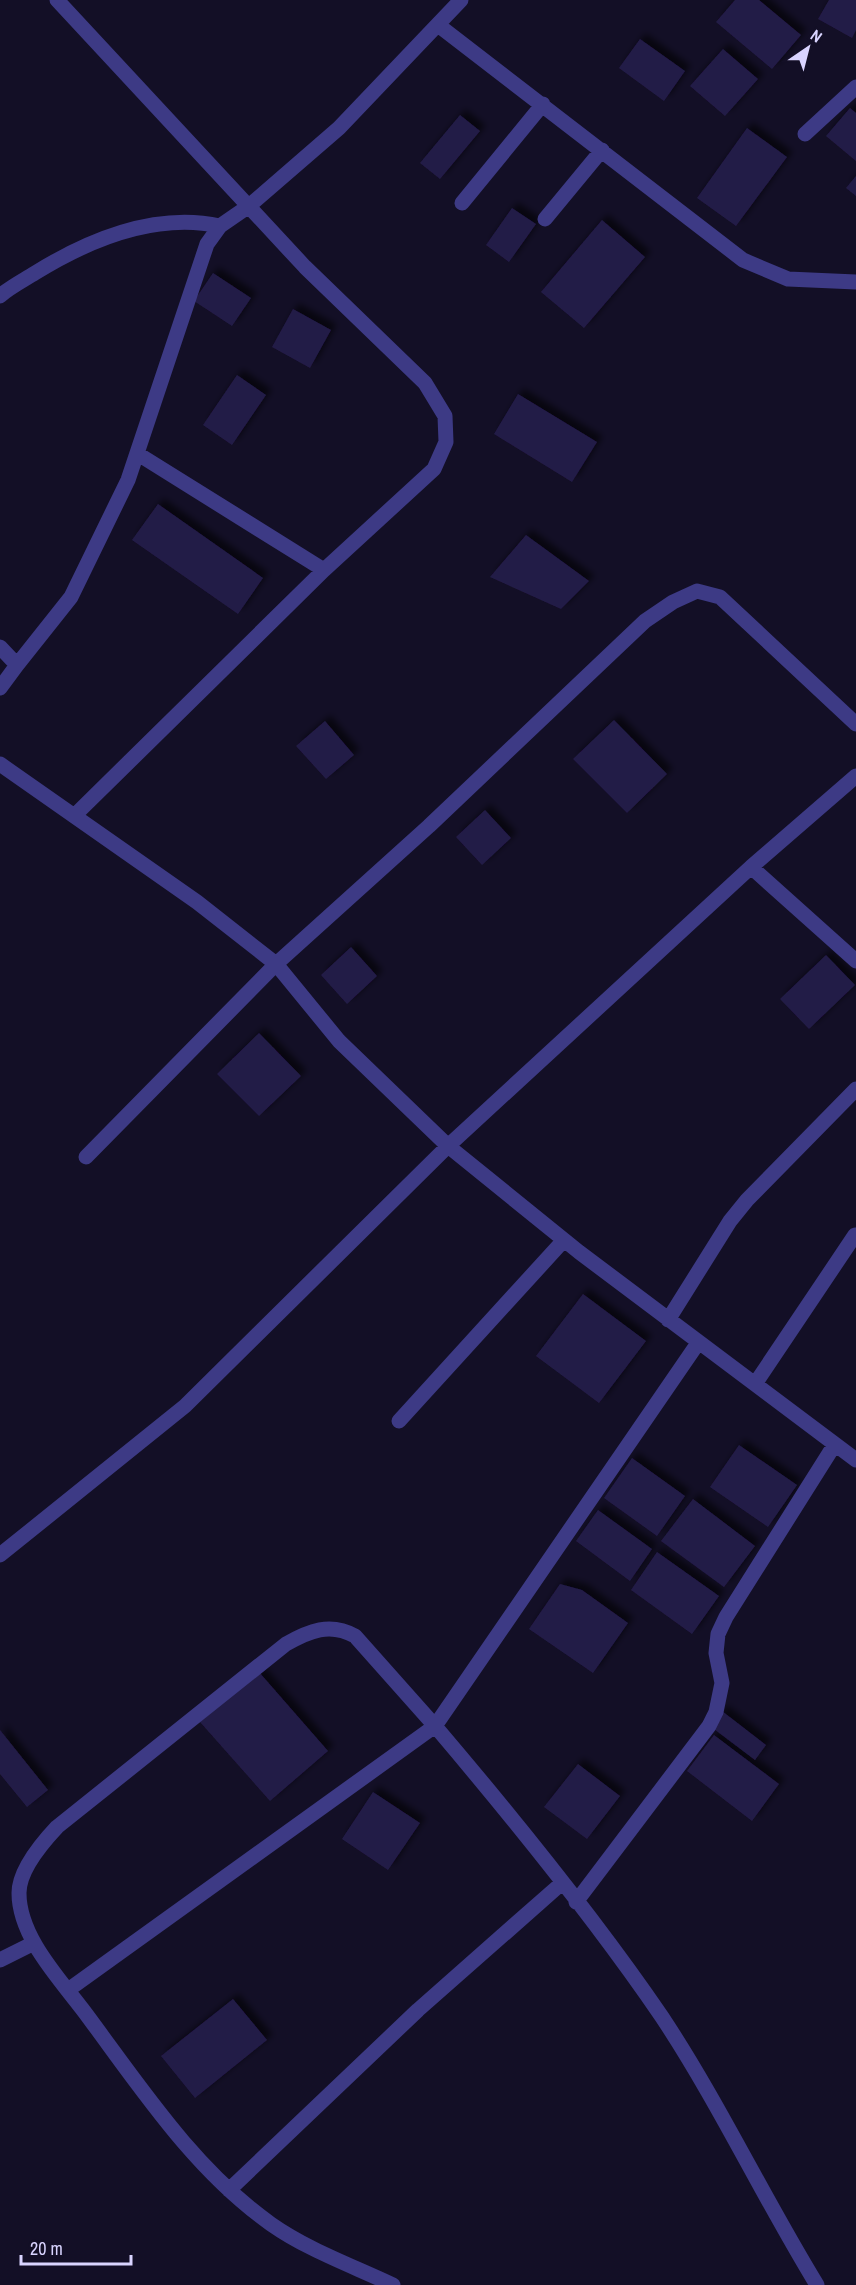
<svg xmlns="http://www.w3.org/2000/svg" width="856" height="2285" font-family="'Archivo Narrow',sans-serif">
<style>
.building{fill:#241b47;filter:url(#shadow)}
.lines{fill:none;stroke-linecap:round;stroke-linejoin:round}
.minor{stroke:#3d3a85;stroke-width:15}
</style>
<defs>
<filter id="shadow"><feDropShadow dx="5.5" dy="-5.5" stdDeviation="3" flood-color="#0009"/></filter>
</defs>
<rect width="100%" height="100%" fill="#130f26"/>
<path class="building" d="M735,0H759L801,35L772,69L716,22Z
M829,0H856V30L852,38L818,19Z
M640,39L685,71L664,101L619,68Z
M723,49L758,79L725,116L690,86Z
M850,108L856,113V161L826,136Z
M460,115L480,131L440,179L420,163Z
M747,128L787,157L736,226L697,198Z
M856,176V196L846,188Z
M512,208L536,224L509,262L486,245Z
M602,220L645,257L584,328L541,292Z
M213,273L251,298L232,326L194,301Z
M293,309L331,330L310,368L272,347Z
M237,375L266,395L232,445L203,425Z
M518,394L597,442L572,482L494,434Z
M158,504L263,578L238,614L132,540Z
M526,535L589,581L561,609L490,577Z
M614,720L667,774L627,813L573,759Z
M325,721L354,755L326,779L296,746Z
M485,810L511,838L482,865L456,837Z
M351,947L377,976L347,1004L321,975Z
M826,955L855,985L809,1029L780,999Z
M259,1033L301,1076L259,1116L217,1074Z
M583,1294L646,1341L599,1403L536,1356Z
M739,1445L797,1485L768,1527L710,1487Z
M632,1458L685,1496L657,1536L604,1498Z
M693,1499L755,1546L724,1587L661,1541Z
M598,1510L652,1549L630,1581L576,1541Z
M657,1552L719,1596L692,1634L631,1590Z
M560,1584L582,1590L628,1623L593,1673L529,1629Z
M259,1672L328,1751L270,1801L200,1722Z
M722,1711L766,1745L755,1760L710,1726Z
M0,1730L48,1790L27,1807L0,1774Z
M714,1735L779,1784L752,1821L687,1771Z
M578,1764L620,1796L587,1839L544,1807Z
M373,1792L420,1823L388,1870L342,1839Z
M233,1999L267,2040L195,2098L161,2056Z"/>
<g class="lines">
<path class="minor" d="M57,0L305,267L425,383L445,416L446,442L434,469L324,570L74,816
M438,25L743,260L788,279L856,282
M805,134L856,87
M462,203L543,104
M545,219L602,150
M0,296C10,287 24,280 35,273C90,239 155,212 220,226
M138,454L324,570
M0,647L17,665L71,597L128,480L207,244L220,226L249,206L339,128L461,0
M0,688L17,665
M0,764L197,902L276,964L339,1041L448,1146L579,1252L856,1460
M751,867L856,776
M86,1157L276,964L429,826L645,621L673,602L697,591L720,597L856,724
M668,1320L730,1221L747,1200L856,1089
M698,1343L435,1726C514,1819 593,1916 662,2017C719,2103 763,2197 817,2285
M755,1384L855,1235
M399,1421L564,1240
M0,1555L185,1406L448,1146L751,867L856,961
M576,1902L709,1726L716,1712L722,1683L716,1653L718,1634L726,1617L835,1444
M0,1960L34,1943
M68,1990L435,1726L355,1636C330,1622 309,1631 286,1644L57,1827C42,1843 19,1870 19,1893C19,1939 63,1982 89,2018C143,2091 196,2171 271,2224C308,2250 353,2266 393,2285
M229,2190L418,2010L562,1883"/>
</g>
<g transform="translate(808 48) rotate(35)" stroke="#130f26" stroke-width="4.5" paint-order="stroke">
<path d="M0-4.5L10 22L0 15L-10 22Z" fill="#d9d4ff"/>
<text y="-9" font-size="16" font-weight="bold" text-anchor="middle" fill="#d9d4ff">N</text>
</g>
<path d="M21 2255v9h110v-9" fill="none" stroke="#d9d4ff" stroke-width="3"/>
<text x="30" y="2255" font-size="18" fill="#d9d4ff" stroke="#130f26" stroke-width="4.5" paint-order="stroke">20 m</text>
</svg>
